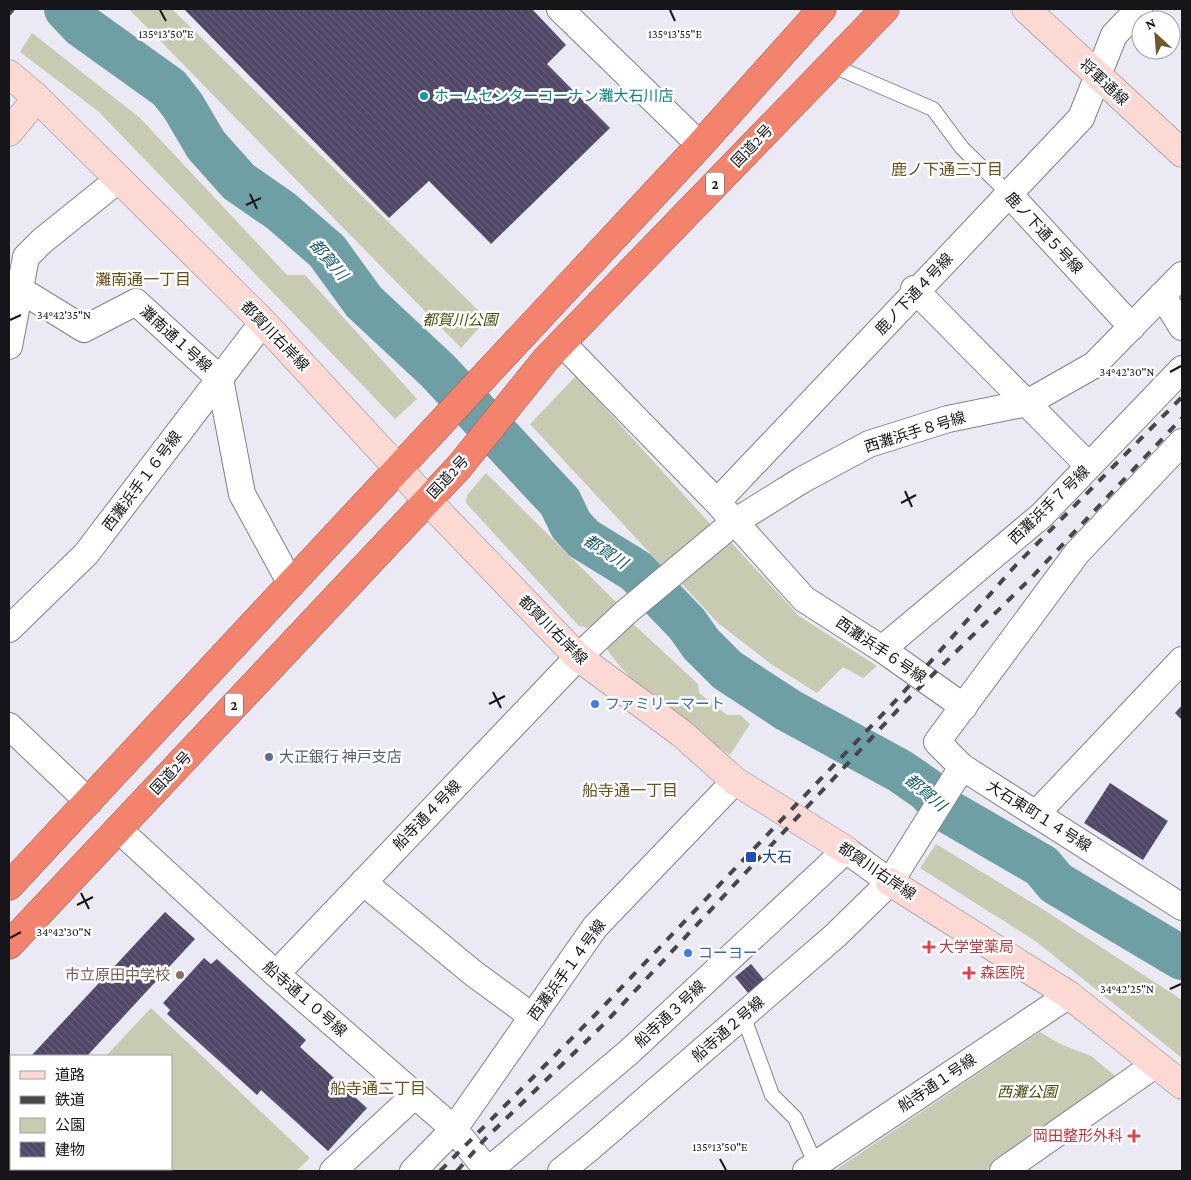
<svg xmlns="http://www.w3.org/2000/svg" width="1191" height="1180" font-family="'Crimson Pro','Noto Sans JP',serif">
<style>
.park{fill:#c8cab2}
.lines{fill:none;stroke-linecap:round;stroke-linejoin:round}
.river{stroke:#6e9fa4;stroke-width:44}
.building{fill:url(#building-back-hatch)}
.lane-casing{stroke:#82818b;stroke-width:16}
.street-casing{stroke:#82818b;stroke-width:28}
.secondary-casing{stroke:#82818b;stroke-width:29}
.highway-casing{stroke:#a65d50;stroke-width:29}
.lane{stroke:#fff;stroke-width:14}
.street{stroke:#fff;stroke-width:26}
.secondary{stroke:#fcdad3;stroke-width:28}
.highway{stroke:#f4836d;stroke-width:28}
.rail{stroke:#46464b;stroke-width:4;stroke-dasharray:9 9;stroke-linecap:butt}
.ticks{fill:none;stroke:#16161a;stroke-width:2}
.culture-dot{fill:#0f9aa8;stroke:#fff;stroke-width:2}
.shop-dot{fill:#3f7fe0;stroke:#fff;stroke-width:2}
.service-dot{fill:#5c6f8a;stroke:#fff;stroke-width:2}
.transit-dot{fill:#1a4fb4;stroke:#fff;stroke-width:2}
.health-dot{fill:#e0444e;stroke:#fff;stroke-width:2}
.education-dot{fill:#8d6e63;stroke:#fff;stroke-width:2}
.labels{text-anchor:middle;stroke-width:5;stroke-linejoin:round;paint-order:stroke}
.shield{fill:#fff;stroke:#5c5c5f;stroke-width:1}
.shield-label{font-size:14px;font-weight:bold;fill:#16161a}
.street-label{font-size:15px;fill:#16161a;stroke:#fff}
.culture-label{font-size:15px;fill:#0d838f;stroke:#fff;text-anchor:start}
.park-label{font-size:15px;font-style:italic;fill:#4b4e0d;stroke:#fff}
.shop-label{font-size:15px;fill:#366cbe;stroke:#fff;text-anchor:start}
.service-label{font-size:15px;fill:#4e5e75;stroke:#fff;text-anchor:start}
.transit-label{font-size:15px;fill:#164399;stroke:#fff;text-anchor:start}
.health-label{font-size:15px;fill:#be3a42;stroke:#fff;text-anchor:start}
.education-label{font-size:15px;fill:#785e54;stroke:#fff;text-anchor:end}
.neighbourhood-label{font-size:16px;fill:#6b5118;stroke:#fff}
.water-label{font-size:16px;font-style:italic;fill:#135960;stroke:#fff}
.ticks-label{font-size:12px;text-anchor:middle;fill:#16161a;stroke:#fff;stroke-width:5;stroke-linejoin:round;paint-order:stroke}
</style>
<defs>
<pattern id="building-back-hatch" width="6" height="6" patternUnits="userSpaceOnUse" patternTransform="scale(1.25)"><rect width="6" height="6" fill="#504767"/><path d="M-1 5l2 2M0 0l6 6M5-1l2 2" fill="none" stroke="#655e78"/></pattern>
</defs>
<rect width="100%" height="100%" fill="#eae9f4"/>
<path class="park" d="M129,9H172L487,319L461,348Z
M32,33L140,118L287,275H305L417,399L395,419L98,111L20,52Z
M576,376L712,526L661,565L530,424Z
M486,473L618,604L597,623L587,628L579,626L466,503L467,495Z
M727,538L799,616L877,666L863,678L843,667L817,693L771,664L718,623L680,582Z
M628,619L698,684L699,693L727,715H740L750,724L730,755C695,732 623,681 605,645Z
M936,844L1044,910L1182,1000V1058L1034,940L920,868Z
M151,1008L310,1158L296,1171H9V1160L11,1158V1169H171V1056H106Z
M1040,1032L1060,1044L1091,1056L1120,1080L985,1171H834Z"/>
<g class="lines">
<path class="river" d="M66,9L81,25L169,88L183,106L206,145L239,182L281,211L327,251L364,302L438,371L560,502L571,525L584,539L636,571L687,624L701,644L727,670L788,710L900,771L926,789L949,812L1042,866L1056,883L1182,958"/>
</g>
<path class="building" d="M184,9H532L566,45L547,64L610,128L491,244L429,181L389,218Z
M1182,705V720L1175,713Z
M1110,783L1168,821L1143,860L1084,823Z
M165,912L195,939L87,1056H31Z
M204,958L211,964L217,959L306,1040L300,1047L367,1108L328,1151L261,1090L257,1095L167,1014L170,1010L163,1003Z
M751,964L765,981L749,994L735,977Z
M11,1078V1138L9,1141V1081Z"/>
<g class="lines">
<defs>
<path id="lane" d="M831,65L933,109L962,148L1009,194
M743,1015L772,1095L795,1118L816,1165"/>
<path id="street" d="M560,9L700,145
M1009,194L1132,327
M19,289L84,329L136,302L220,379L242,494L291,584
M914,289L1089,466
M1162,295L1182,327
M562,343L717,502L804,599L882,649L964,707
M9,346L26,257L42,241L119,179
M1182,442L1077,553L937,742L962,767L1182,907
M717,502L1081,118L1114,35L1139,9
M9,629L86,554L263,322
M882,649L1042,515L1182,369
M9,726L89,802
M1036,814L1182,660
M118,829L276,974L454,1129L488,1171
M363,882L473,973L533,1017
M276,974L578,657L625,613L733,523L802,480L869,444L948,419L1027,403L1094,365L1182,275
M333,1171L415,1095
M413,1171L454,1129L595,927L735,781
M488,1171L629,1052L846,850L890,882
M561,1171L591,1147L836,935L890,882L962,767
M806,1171L1069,995
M1003,1171L1156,1064"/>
<path id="secondary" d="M1026,9L1182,153
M9,74L37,98L263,322L427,500L578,657L681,733L735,781L846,850
M9,132L37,98
M890,882L1069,995L1182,1085"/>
<path id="highway" d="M9,886L700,145L822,9
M9,945L459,467L546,359L885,9"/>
</defs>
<use href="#lane" class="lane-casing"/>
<use href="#street" class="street-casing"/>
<use href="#secondary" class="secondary-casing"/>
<use href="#highway" class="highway-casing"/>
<use href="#lane" class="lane"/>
<use href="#street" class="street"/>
<use href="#secondary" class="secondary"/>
<use href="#highway" class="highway"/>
<path class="rail" d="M9,14L13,9
M440,1171L596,1014L901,695L1016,565L1182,397
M457,1171L485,1139L605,1023L907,700L1032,577L1182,418"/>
</g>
<path class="ticks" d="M160,10L166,21M670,10L675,21M250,194L257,209M246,205L261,198M10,320L21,315M1170,372L1181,366M905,491L912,507M901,503L916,495M493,692L501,708M489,704L505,696M81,893L89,909M77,905L93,897M10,938L21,932M1170,989L1181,984M720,1159L726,1170"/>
<circle class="culture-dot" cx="424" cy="96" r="5"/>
<g class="shop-dot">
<circle cx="595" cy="704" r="5"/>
<circle cx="688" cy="953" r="5"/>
</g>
<circle class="service-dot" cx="269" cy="757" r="5"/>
<rect class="transit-dot" x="745" y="851" width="12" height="12" rx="2.5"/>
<g class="health-dot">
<path d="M926.5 939.5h5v5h5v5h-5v5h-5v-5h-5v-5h5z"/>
<path d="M966.5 965.5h5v5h5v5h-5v5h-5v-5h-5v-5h5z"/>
<path d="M1131.5 1128.5h5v5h5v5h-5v5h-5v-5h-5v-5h5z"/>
</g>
<circle class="education-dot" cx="180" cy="975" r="5"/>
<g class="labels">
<g class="shield">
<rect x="706" y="172.5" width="18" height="23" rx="4"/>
<rect x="225" y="693.5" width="18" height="23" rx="4"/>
</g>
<g class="shield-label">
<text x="715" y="189">2</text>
<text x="234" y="710">2</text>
</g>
<g class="street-label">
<text transform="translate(1104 82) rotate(43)" y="5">将軍通線</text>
<text transform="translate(752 146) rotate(-46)" y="5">国道2号</text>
<text transform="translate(1044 233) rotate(47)" y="5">鹿ノ下通５号線</text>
<text transform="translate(914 294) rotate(-47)" y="5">鹿ノ下通４号線</text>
<text transform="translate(275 336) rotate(46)" y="5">都賀川右岸線</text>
<text transform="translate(176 339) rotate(42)" y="5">灘南通１号線</text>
<text transform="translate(915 432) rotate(-17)" y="5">西灘浜手８号線</text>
<text transform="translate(448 477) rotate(-47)" y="5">国道2号</text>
<text transform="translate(142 481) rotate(-53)" y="5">西灘浜手１６号線</text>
<text transform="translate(1049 505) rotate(-44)" y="5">西灘浜手７号線</text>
<text transform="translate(553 630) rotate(45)" y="5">都賀川右岸線</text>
<text transform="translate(881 650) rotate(34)" y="5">西灘浜手６号線</text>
<text transform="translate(171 773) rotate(-47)" y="5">国道2号</text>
<text transform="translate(427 815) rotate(-46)" y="5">船寺通４号線</text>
<text transform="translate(1039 816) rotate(32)" y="5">大石東町１４号線</text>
<text transform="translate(877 871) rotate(34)" y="5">都賀川右岸線</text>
<text transform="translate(567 970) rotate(-54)" y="5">西灘浜手１４号線</text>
<text transform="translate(305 999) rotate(41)" y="5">船寺通１０号線</text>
<text transform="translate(670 1014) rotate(-43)" y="5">船寺通３号線</text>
<text transform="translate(728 1029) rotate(-41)" y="5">船寺通２号線</text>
<text transform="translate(937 1083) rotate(-34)" y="5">船寺通１号線</text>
</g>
<g class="culture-label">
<text x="434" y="101">ホームセンターコーナン灘大石川店</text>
</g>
<g class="park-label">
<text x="460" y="325">都賀川公園</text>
<text x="1027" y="1097">西灘公園</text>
</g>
<g class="shop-label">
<text x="605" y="709">ファミリーマート</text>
<text x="698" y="958">コーヨー</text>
</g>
<g class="service-label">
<text x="279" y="762">大正銀行 神戸支店</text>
</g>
<g class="transit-label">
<text x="762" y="862">大石</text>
</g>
<g class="health-label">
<text x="939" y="952">大学堂薬局</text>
<text x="980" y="978">森医院</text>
<text x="1123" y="1141" text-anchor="end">岡田整形外科</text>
</g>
<g class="education-label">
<text x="170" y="980">市立原田中学校</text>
</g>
<g class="neighbourhood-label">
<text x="947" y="175">鹿ノ下通三丁目</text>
<text x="143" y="285">灘南通一丁目</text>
<text x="630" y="796">船寺通一丁目</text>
<text x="378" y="1094">船寺通二丁目</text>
</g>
<g class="water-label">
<text transform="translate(329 259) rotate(49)" y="6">都賀川</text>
<text transform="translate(606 551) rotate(33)" y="6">都賀川</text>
<text transform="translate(926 792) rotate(40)" y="6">都賀川</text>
</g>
</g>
<g class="ticks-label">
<text x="166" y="38">135°13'50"E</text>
<text x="675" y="38">135°13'55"E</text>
<text x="64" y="319">34°42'35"N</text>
<text x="1127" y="376">34°42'30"N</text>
<text x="64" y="936">34°42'30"N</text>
<text x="1127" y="993">34°42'25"N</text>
<text x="720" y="1151">135°13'50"E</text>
</g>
<rect width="1191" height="1180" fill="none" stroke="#16161a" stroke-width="20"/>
<rect x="10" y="1055" width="162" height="115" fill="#ffffff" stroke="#a2a2a3"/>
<rect x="20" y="1071" width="25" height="8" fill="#fcdad3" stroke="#a2a2a3"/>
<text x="55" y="1080" font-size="15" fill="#16161a">道路</text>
<rect x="20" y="1096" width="25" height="8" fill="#46464b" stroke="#a2a2a3"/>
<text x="55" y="1105" font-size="15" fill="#16161a">鉄道</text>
<rect x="20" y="1118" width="25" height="15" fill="#c8cab2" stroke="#a2a2a3"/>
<text x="55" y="1130" font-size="15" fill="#16161a">公園</text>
<rect x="20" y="1142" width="25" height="15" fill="url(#building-back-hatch)" stroke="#a2a2a3"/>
<text x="55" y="1155" font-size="15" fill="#16161a">建物</text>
<g transform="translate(1156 35) rotate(334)"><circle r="24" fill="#ffffff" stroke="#a2a2a3"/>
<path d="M0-4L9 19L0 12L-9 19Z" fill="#6f5728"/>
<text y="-8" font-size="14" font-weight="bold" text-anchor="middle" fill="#16161a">N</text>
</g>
</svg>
